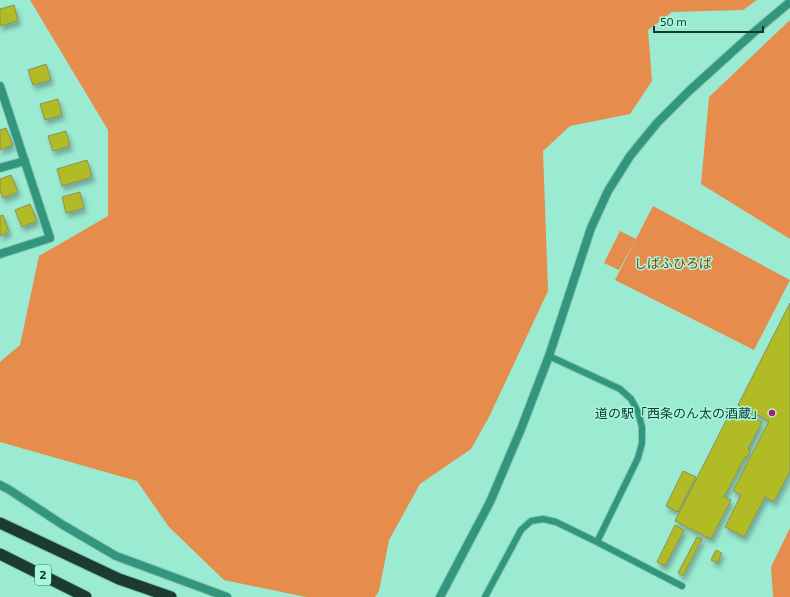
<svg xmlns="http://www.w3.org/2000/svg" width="790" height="597" font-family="'Exo 2','Noto Sans JP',sans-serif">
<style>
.green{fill:#e68c4d}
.building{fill:#b1bb28;stroke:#8b9153;filter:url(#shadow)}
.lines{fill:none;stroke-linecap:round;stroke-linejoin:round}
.service-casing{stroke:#80c6b1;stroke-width:8}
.minor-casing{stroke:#80c6b1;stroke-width:10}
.tertiary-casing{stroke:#80c6b1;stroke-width:10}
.trunk-casing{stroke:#80c6b1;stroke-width:13}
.service{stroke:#32967e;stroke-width:6}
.minor{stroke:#32967e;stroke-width:8}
.tertiary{stroke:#32967e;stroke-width:8}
.trunk{stroke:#1a3a32;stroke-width:11}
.poi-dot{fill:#a82169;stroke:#a8f7df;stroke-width:1.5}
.labels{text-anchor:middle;stroke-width:3;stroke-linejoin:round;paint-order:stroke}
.shield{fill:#a8f7df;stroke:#417062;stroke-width:1}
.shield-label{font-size:12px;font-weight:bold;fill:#15362d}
.park-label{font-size:13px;fill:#854101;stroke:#a8f7df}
.poi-label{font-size:13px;fill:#15362d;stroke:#a8f7df;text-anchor:end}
</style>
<defs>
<filter id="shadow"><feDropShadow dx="2.5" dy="4.5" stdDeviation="2" flood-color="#0004"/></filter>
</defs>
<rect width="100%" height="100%" fill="#9bead2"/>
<path class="green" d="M30,0H757L743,10L672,12L648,30L652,81L630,114L570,126L543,151L548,291L489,417L471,449L420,484L389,540L379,591L375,597H306L224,580L169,527L137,481L0,442V362L20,345L39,256L108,216V130Z
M790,20V239L701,184L709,97Z
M653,206L790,280L754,350L615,280Z
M620,231L636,239L619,270L604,263Z
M790,528V597H773L771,567Z"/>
<path class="building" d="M14,5L18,21L0,26V9Z
M46,64L51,80L33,85L28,70Z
M58,99L62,115L45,120L40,104Z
M6,128L13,145L0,150V130Z
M66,131L70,146L53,151L48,136Z
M87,160L92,177L62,186L57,169Z
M11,175L18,192L3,198L0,191V179Z
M80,192L84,208L66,213L62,197Z
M30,204L37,221L22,227L15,210Z
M3,215L9,232L0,236V216Z
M790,303V471L774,502L765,497L744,537L725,527L741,495L733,491L769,421L738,405Z
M733,407L762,422L748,449L750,451L747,458L745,457L724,497L731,500L711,539L675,521Z
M683,471L696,477L678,512L666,506Z
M675,525L684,530L665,566L657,562Z
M697,537L702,539L683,576L678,573Z
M716,550L722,553L717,563L711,560Z"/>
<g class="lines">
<defs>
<path id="service" d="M549,356L620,389L631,399L638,412L642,427V443L638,458L597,542
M485,597L521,530L531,521L543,519L556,522L597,542L682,586"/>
<path id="minor" d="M0,86L50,238L0,254
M0,168L25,161
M0,485L8,489L63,525L116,556L227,597"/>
<path id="tertiary" d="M440,597L490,502L521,429L549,356L591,228L608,191L630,156L657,123L689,91L752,34L790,2"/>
<path id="trunk" d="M0,523L119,579L171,597
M0,554L86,597"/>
</defs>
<use href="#service" class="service-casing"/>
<use href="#minor" class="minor-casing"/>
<use href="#tertiary" class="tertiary-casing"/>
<use href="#trunk" class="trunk-casing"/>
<use href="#service" class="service"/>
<use href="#minor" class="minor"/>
<use href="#tertiary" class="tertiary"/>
<use href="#trunk" class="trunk"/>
</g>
<circle class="poi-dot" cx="772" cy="413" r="4"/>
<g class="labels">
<rect class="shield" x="35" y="565" width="16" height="20" rx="3"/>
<g class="shield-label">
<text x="43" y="579">2</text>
</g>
<g class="park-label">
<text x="673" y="268">しばふひろば</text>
</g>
<g class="poi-label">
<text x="764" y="418">道の駅「西条のん太の酒蔵」</text>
</g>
</g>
<path d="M654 26v6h109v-6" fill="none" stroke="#15362d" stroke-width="2"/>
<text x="660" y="26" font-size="12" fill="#15362d" stroke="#a8f7df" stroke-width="3" paint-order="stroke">50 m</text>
</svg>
